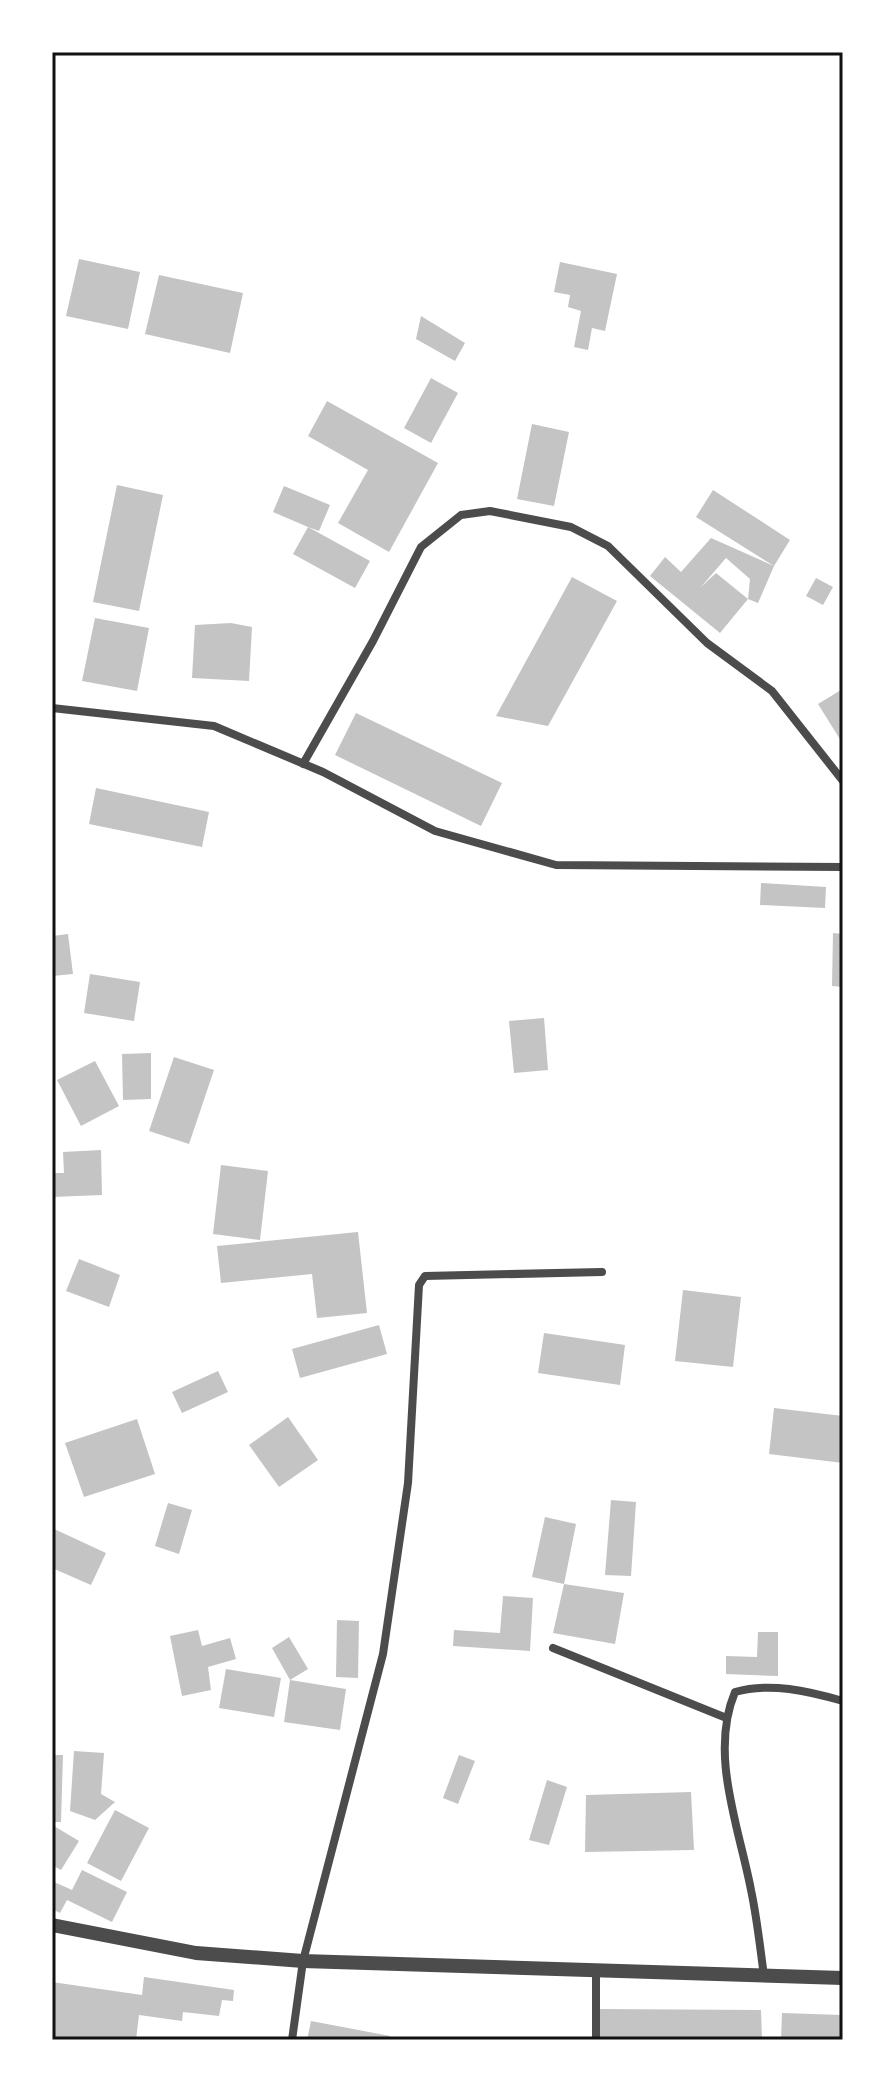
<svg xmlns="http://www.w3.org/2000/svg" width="895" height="2092" font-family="'Times New Roman',serif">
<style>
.building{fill:#c4c4c4}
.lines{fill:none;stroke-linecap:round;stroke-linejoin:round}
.minor{stroke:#4c4c4c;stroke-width:8}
.tertiary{stroke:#4c4c4c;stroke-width:14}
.neatline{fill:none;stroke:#111;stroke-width:3}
</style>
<rect width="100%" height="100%" fill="#fff"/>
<path class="building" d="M79,259L140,272L128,329L66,316Z
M560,262L617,274L605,331L592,328L588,350L574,347L581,311L568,307L570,295L554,292Z
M159,275L243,293L230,353L145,334Z
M421,316L465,343L455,361L416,339Z
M431,378L458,393L431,443L404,428Z
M327,401L438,463L389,552L338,523L368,470L308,436Z
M532,424L569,432L554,506L517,499Z
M117,485L163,495L139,611L93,602Z
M284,486L330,505L319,531L308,527L370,561L355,588L293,554L308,527L273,512Z
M713,490L790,540L774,566L696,517Z
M711,538L774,566L758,603L748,599L750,579L726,558L701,587L716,573L748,599L720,633L650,576L665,557L681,572Z
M572,577L617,601L548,726L496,716Z
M816,578L833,587L823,605L806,596Z
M95,618L149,628L137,691L82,681Z
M231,623L252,627L249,681L192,678L195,625Z
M841,690L843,693V744L818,704Z
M356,713L502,783L481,826L335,755Z
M96,788L209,812L202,847L89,824Z
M761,883L826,887L825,908L760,905Z
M833,933L843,934V987L832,986Z
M68,934L73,974L52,976V936Z
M90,974L140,982L134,1021L84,1013Z
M544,1018L548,1070L514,1073L509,1021Z
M151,1053V1099L123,1100L122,1054Z
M174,1057L214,1070L189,1144L149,1131Z
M95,1061L119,1106L81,1126L57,1080Z
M101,1150L102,1195L52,1197V1173H64L63,1152Z
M221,1165L268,1171L260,1240L213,1234Z
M358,1232L367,1313L317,1318L312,1274L221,1283L217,1246Z
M79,1259L120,1275L109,1307L66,1291Z
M683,1290L741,1297L733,1367L675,1361Z
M379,1325L387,1354L300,1378L292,1349Z
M544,1333L625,1345L620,1385L538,1373Z
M218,1371L228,1392L182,1413L172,1392Z
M774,1408L843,1416V1463L769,1454Z
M288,1417L318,1460L279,1487L249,1445Z
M137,1419L155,1474L84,1497L65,1443Z
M611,1500L636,1502L631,1576L605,1575Z
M168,1503L192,1510L179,1554L155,1546Z
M545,1517L576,1524L564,1584L532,1577Z
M52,1528L106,1553L91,1585L52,1568Z
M564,1584L624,1593L615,1644L553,1633Z
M503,1596L533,1598L530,1651L453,1646L454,1630L500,1633Z
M337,1620L359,1621L358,1678L336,1677Z
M198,1630L202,1646L230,1638L236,1659L208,1667L211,1690L182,1696L170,1636Z
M758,1632H778V1676L726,1674V1656L757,1657Z
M289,1637L308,1669L290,1680L272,1648Z
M226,1669L281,1678L274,1717L219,1708Z
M290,1680L346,1689L340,1730L284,1722Z
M74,1751L104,1753L101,1794L115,1802L95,1820L70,1811Z
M52,1755H63L61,1822H52Z
M459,1755L475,1761L458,1804L443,1798Z
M547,1780L567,1787L549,1845L529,1840Z
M691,1792L694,1850L585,1852L586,1795Z
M115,1810L149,1828L121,1881L87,1863Z
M54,1826L79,1841L61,1870L52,1865Z
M82,1870L127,1892L112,1922L67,1900L60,1913L52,1909V1881L72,1890Z
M144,1977L234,1990L233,2001L222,2000L219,2016L183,2012L182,2021L139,2015L136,2040H52V1982L142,1995Z
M600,2009L761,2010L762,2040H598Z
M782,2013L843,2015V2040H781Z
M311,2021L390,2036L389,2040H307Z"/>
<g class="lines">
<path class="minor" d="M52,708L214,726L323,772L435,831L556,865L843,867
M303,764L373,641L421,547L461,515L490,511L571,527L608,546L707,643L772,691L843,781
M553,1648L724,1717
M764,1976C760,1947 757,1918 751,1890C739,1827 709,1754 735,1692C770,1682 808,1691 843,1701
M292,2040L303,1961L383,1654L408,1483L419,1285L425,1276L602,1272
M596,2040V1970"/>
<path class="tertiary" d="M52,1925L196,1953L303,1961L843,1978"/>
</g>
<rect width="895" height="2092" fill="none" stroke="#ffffff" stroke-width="108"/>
<rect x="54" y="54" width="787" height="1984" class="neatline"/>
</svg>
